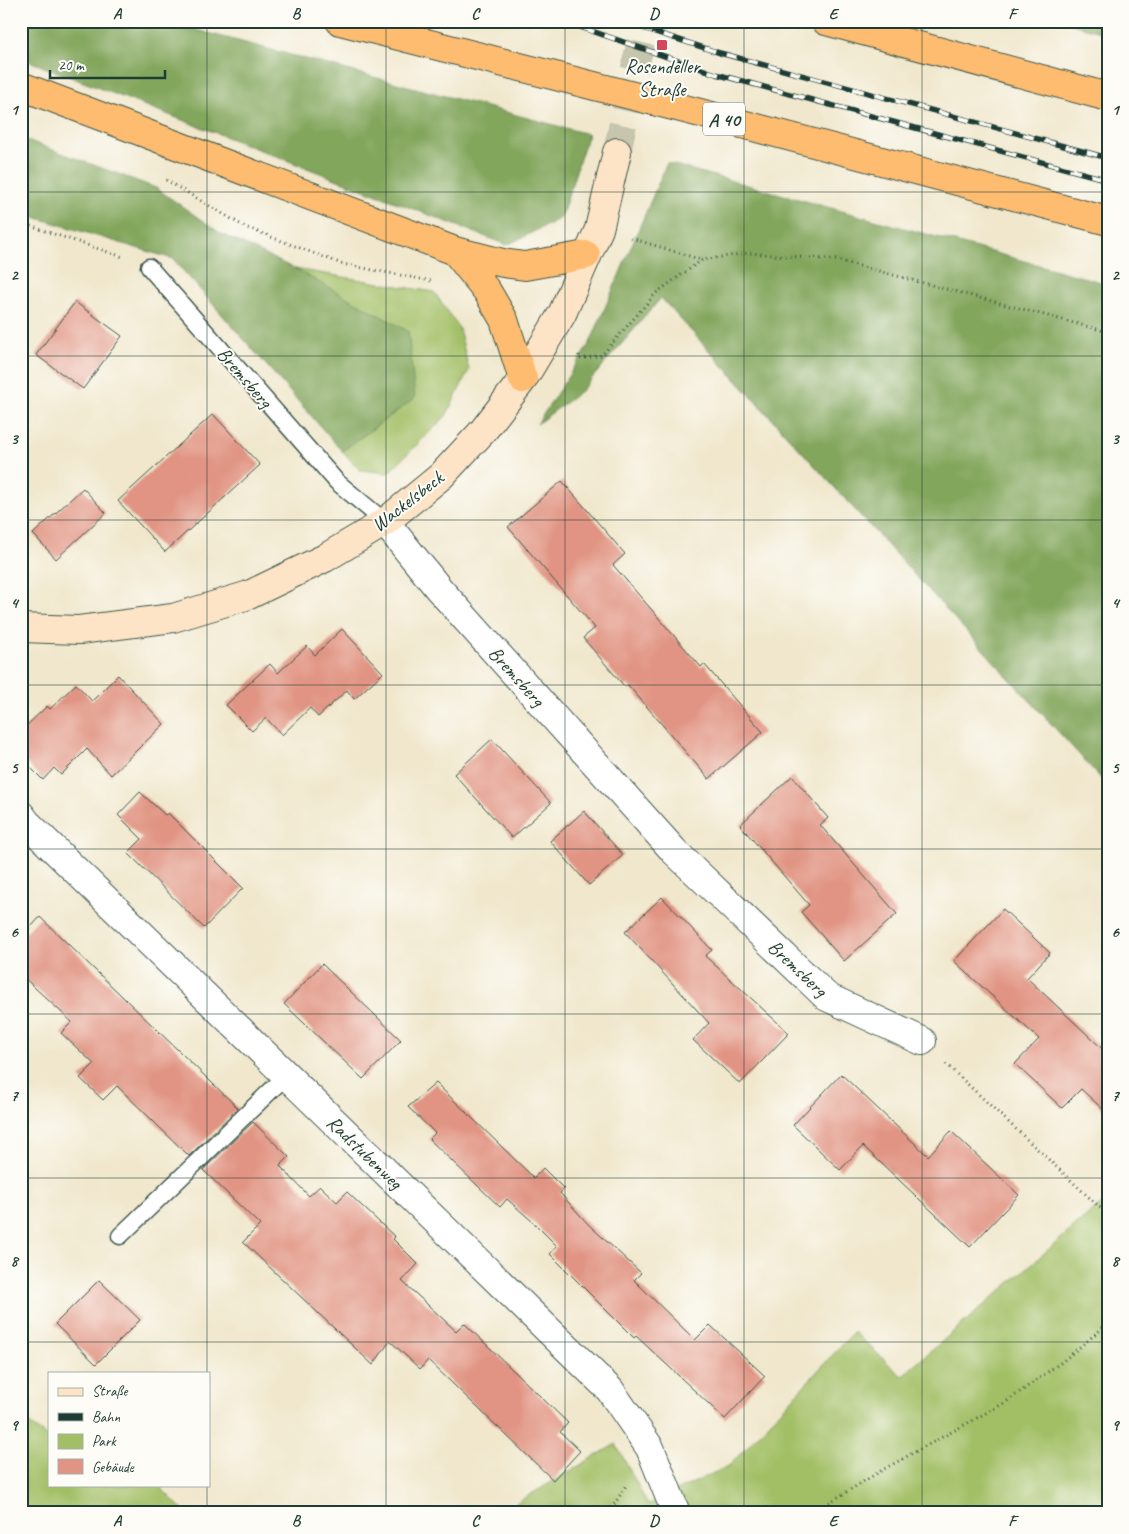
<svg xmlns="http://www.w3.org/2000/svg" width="1129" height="1534" font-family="Caveat,sans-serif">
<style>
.green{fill:#a3bf66;stroke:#617e4d}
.forest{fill:#82a65b;stroke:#507248}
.building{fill:#e19483}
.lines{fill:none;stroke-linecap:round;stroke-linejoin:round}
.secondary-tunnel{stroke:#c6c5ae;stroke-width:28;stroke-dasharray:28 14;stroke-linecap:butt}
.lane-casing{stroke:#3e564b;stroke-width:19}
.street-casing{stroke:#3e564b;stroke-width:30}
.secondary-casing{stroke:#3e564b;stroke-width:30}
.highway-casing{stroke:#3e564b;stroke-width:30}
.path{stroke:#3e564b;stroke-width:3;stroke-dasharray:1 4;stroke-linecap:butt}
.lane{stroke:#fff;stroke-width:16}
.street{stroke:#fff;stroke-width:28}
.secondary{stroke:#fee4c6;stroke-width:28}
.highway{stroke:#fdbc70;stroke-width:28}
.rail-casing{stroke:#1f3d34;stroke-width:5.5}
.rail{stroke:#fdfcf7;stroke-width:4;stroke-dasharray:11;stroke-linecap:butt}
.grid{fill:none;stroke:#1f3d34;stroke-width:1;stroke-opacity:0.55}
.poi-dot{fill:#d1495b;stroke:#fdfcf7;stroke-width:2}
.labels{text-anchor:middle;stroke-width:4;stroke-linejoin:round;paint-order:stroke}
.shield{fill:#fdfcf7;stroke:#62766e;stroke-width:1}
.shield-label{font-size:19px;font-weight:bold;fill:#1f3d34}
.poi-label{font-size:20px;fill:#1f3d34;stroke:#fdfcf7}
.street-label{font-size:20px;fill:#1f3d34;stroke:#fdfcf7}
.neatline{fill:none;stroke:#1f3d34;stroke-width:2}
.grid-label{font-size:16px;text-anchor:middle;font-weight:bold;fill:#1f3d34}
</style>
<rect width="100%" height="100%" fill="#fdfcf7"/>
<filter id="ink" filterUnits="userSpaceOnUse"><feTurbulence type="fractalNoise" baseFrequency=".02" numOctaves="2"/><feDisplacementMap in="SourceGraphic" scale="10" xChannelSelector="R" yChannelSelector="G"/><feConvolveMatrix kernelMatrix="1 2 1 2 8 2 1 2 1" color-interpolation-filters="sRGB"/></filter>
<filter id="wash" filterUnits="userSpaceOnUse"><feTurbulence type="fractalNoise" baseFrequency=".0096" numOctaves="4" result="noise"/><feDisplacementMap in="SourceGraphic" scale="20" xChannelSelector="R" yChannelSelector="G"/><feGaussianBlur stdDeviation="1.12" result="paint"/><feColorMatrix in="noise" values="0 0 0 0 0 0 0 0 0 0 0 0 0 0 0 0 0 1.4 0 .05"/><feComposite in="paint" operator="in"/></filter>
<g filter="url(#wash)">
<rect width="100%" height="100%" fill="#f0e7cc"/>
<path class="green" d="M295,269L434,292L459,328L469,370L446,416L388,473L360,470L342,451L415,398Z
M1108,1198V1513H499L616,1444L648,1505L730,1465L854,1332L902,1376Z
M21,1418L49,1438V1485H158L186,1513H21Z"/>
<path class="forest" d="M21,21H163L588,134L561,218L507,245L21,58Z
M1060,21H1108V34Z
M21,138L156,188L220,233L295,269L408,331L415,398L342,451L173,259L21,213Z
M667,163L1108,284V786L661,298L581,391L537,424L590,343Z"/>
<g id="blocks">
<path class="building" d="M75,302L122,336L83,389L36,355Z
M213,414L260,465L165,552L118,501Z
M562,481L625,554L613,565L701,667L704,664L763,732L709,779L628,685L625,687L583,638L595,628L508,527Z
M83,488L106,513L56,559L33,534Z
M342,629L383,673L354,699L347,690L318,717L310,708L282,735L266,718L252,731L226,705L270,664L278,673L307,646L315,655Z
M118,675L164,724L111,775L87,749L61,775L54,768L43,780L21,758V731L47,706L50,709L76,684L92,701Z
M492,739L551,803L512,838L454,774Z
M792,776L828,818L820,825L897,914L844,961L801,912L809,905L740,825Z
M140,792L165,815L168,813L243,888L204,928L128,853L142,839L118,815Z
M584,811L623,855L589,885L550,841Z
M662,897L712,950L705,956L789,1033L740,1084L693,1040L709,1023L625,932Z
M1003,909L1050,953L1027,978L1108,1054V1114L1081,1089L1062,1108L1015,1064L1039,1039L954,961Z
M40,917L238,1108L189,1156L117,1086L103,1100L80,1078L94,1064L61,1033L72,1022L21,975V938Z
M322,964L401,1040L363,1079L284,1004Z
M841,1074L928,1156L951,1131L1019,1195L970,1247L863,1146L840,1170L793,1125Z
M436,1083L534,1178L543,1168L564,1189L560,1193L589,1225L641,1273L634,1280L695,1340L710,1325L765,1376L725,1419L636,1336L634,1338L550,1254L557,1246L533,1222L507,1199L500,1207L429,1139L435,1133L408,1107Z
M253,1122L289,1157L280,1166L309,1196L320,1186L337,1202L347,1192L395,1237L393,1239L418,1264L402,1281L456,1331L464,1323L568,1423L560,1432L580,1451L553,1480L428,1360L420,1369L390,1341L373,1365L243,1242L260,1225L203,1170Z
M99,1280L140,1320L96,1364L55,1324Z"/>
</g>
</g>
<g filter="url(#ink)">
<use href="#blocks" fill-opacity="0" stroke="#3e564b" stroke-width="1"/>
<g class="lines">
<path class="secondary-tunnel" d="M617,152L637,58L646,21"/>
<defs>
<path id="lane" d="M149,267L337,482L385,522
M120,1236L287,1075"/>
<path id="street" d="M385,522L439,589L674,851L827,997L922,1041
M21,815L26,822L610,1390L650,1448L676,1513"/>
<path id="secondary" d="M21,628L79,630L173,618L249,595L325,558L385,522L441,476L483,431L523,379L562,314L599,229L617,152"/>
<path id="highway" d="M340,21L708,115L1108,221
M826,21L1108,97
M21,86L455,251L503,263L525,266L586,255
M455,251L487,291L504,320L523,379"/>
</defs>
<use href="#lane" class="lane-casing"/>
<use href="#street" class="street-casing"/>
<use href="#secondary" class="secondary-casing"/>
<use href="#highway" class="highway-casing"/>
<path class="path" d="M166,180L245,227L342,264L431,281
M21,223L123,257
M631,238L702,260
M579,355V359L602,355L656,293L702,260L749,253L837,260L1108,332
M946,1064L1108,1215
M609,1513L627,1484
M812,1513L884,1469L1006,1402L1063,1361L1099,1331L1108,1322"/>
<use href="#lane" class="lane"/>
<use href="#street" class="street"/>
<use href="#secondary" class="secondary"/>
<use href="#highway" class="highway"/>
<defs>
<path id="rail" d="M563,21L716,74L1108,180
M621,21L720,53L1108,158"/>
</defs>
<use href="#rail" class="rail-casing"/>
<use href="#rail" class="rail"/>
</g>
</g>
<path class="grid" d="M207,21V1373M386,21V1513M565,21V1513M744,21V1513M922,21V1513M21,192H1108M21,356H1108M21,520H1108M21,685H1108M21,849H1108M21,1014H1108M21,1178H1108M21,1342H1108M207,1485V1513"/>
<rect class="poi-dot" x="656" y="39" width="12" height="12" rx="2.5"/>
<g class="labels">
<rect class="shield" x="703" y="102.5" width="42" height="33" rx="4"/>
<g class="shield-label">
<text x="724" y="126">A 40</text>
</g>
<g class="poi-label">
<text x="662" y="73">Rosendeller<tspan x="662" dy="23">Straße</tspan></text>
</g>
<g class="street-label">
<text transform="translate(245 377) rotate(49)" y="7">Bremsberg</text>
<text transform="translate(407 501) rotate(-38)" y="7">Wackelsbeck</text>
<text transform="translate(517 676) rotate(48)" y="7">Bremsberg</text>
<text transform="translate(798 968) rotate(43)" y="7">Bremsberg</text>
<text transform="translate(365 1152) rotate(44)" y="7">Radstubenweg</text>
</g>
</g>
<rect width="1129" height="1534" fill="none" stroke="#fdfcf7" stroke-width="55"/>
<rect x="48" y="1372" width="162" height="115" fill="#fdfcf7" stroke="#a4b0a9"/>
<rect x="58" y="1388" width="25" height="8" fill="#fee4c6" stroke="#a4b0a9"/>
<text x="92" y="1396" font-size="15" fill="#1f3d34">Straße</text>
<rect x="58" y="1413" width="25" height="8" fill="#1f3d34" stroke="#a4b0a9"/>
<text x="92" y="1422" font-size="15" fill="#1f3d34">Bahn</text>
<rect x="58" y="1434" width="25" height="15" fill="#a3bf66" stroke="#a4b0a9"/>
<text x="92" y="1446" font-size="15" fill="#1f3d34">Park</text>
<rect x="58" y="1459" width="25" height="15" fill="#e19483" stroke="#a4b0a9"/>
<text x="92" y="1472" font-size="15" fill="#1f3d34">Gebäude</text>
<path d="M50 70v8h115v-8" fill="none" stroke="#1f3d34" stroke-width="2.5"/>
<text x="58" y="70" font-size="15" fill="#1f3d34" stroke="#fdfcf7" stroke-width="4" paint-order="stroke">20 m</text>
<rect x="28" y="28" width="1074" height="1478" class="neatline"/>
<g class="grid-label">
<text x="117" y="19">A</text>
<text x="296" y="19">B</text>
<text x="475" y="19">C</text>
<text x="654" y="19">D</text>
<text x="833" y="19">E</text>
<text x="1012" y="19">F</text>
<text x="14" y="115">1</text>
<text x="1115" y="115">1</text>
<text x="14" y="280">2</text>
<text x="1115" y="280">2</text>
<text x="14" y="444">3</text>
<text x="1115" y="444">3</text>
<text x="14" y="608">4</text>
<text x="1115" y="608">4</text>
<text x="14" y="773">5</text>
<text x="1115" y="773">5</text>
<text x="14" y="937">6</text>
<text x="1115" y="937">6</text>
<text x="14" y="1101">7</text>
<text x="1115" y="1101">7</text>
<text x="14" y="1266">8</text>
<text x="1115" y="1266">8</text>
<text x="14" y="1430">9</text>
<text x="1115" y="1430">9</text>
<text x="117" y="1526">A</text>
<text x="296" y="1526">B</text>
<text x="475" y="1526">C</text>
<text x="654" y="1526">D</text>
<text x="833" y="1526">E</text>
<text x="1012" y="1526">F</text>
</g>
</svg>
